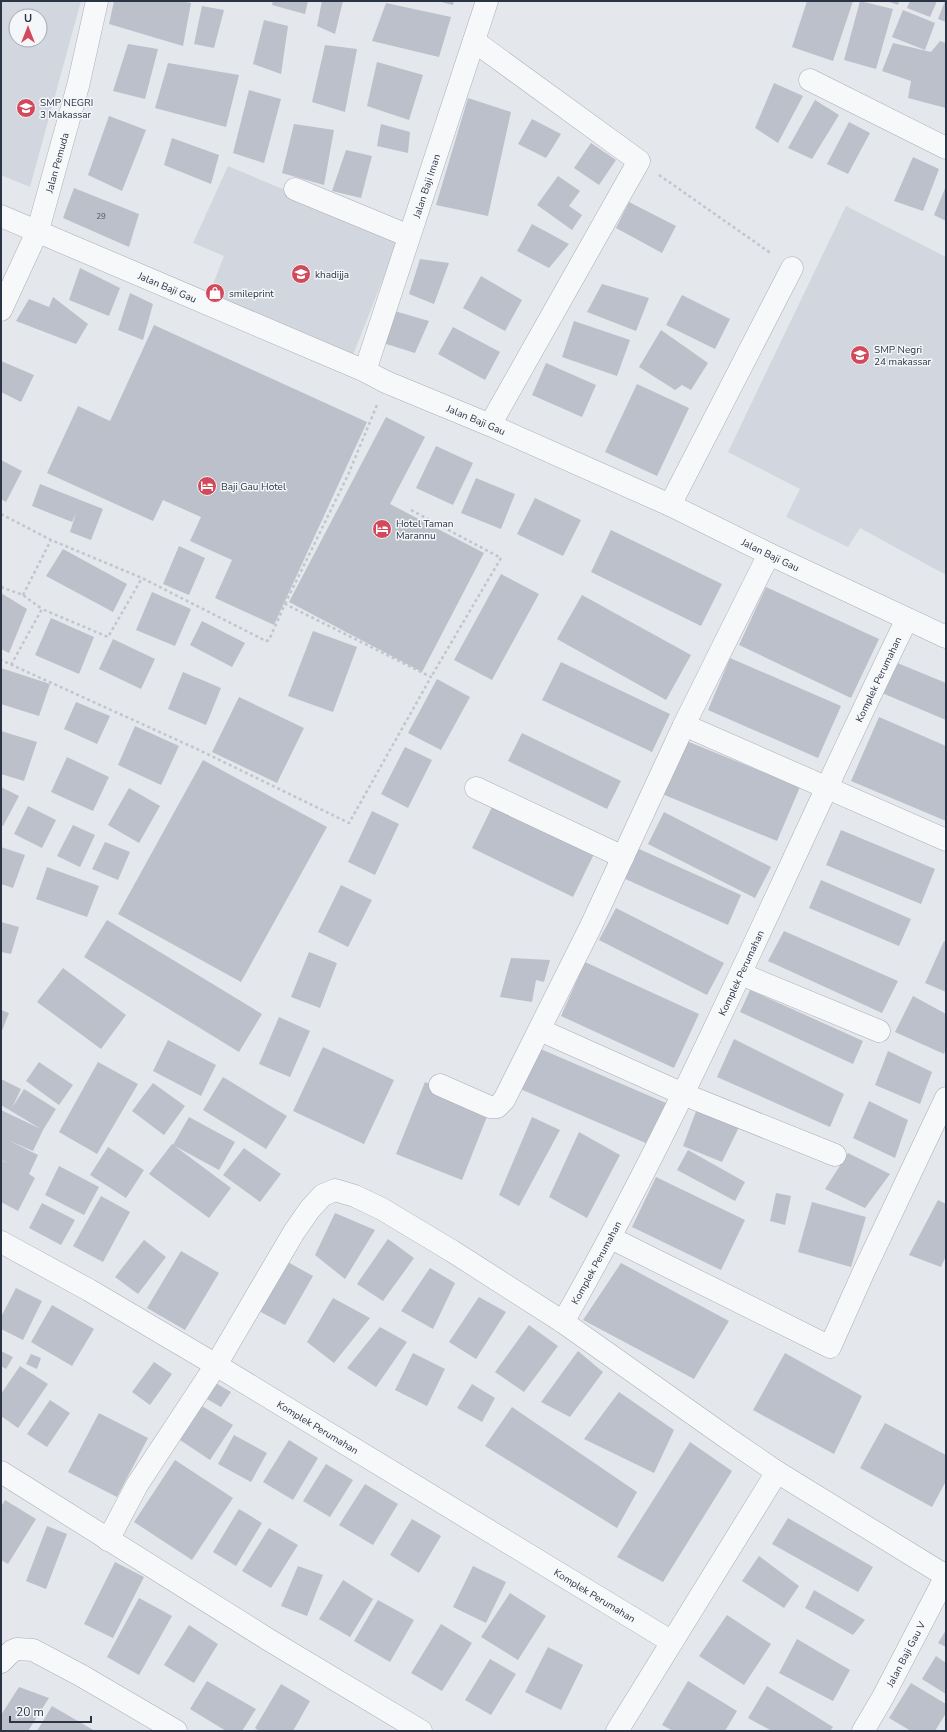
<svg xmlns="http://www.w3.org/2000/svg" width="947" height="1732" font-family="'Nunito Sans',sans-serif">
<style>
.built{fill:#d2d6de;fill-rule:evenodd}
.building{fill:#bbc0ca}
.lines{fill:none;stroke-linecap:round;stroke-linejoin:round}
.minor-casing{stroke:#a9aeb7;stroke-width:23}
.path{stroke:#c2c5cb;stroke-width:2.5;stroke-dasharray:3 3;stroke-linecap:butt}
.minor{stroke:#f7f8fa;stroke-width:22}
.labels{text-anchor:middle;stroke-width:3;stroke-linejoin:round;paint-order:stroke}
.number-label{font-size:8px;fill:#4f5766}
.poi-label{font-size:10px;fill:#2b3445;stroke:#f4f6f9;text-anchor:start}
.street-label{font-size:10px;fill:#2b3445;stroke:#f4f6f9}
</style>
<rect width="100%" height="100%" fill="#e4e7ec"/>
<path class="built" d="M1,1H81L30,187L1,175ZM16,16H40V40H16Z
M228,166L399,238L353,355L210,292L224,256L193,243Z
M846,206L946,257V575L860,528L848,547L786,517L800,489L728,452Z"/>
<path class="building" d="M114,1H181L191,3L183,46L109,24Z
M273,1H308L305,14L272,5Z
M322,1H343L335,34L317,26Z
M437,1H454L453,5Z
M807,1H853L833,61L792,47Z
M860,1L893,9L876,69L844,60Z
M887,1H899L898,5Z
M910,1H937L930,17L907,8Z
M945,1H946V22L938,19Z
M386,3L451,17L439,57L372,41Z
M202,6L224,10L214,48L194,44Z
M903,10L935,23L925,50L892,37Z
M264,20L288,26L281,74L253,64Z
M940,41L946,43V108L908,98L911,81L882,71L893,43L931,52Z
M128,44L158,49L145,99L113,91Z
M325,45L357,49L345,112L312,102Z
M377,62L423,75L409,120L367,106Z
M168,63L239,75L226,127L155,108Z
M774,83L803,96L778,143L755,128Z
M249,90L281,99L264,163L233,153Z
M468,98L511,112L488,216L436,205Z
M815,100L839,115L812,159L788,148Z
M109,116L146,130L122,191L88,175Z
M532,119L561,134L546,158L518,144Z
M849,122L870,133L848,174L827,164Z
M294,124L334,130L324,185L282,173Z
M381,124L410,132L408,153L377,146Z
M172,138L219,155L211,184L164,165Z
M591,143L616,160L599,185L574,168Z
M346,150L372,156L361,198L332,191Z
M913,157L939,169L923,211L894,201Z
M558,176L580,191L569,206L582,215L572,230L537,205Z
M946,186V221L934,215Z
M74,188L139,214L129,247L63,218Z
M629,202L676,226L662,253L616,228Z
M532,224L569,244L549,268L517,251Z
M420,259L449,263L434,304L409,294Z
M80,268L120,288L109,316L69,300Z
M481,276L522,300L505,331L463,308Z
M602,284L649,298L636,331L587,312Z
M130,293L153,304L143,340L118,330Z
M682,295L730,319L715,349L666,325Z
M53,297L88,324L76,344L16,321L29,299L49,307Z
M391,310L429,321L415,353L383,343Z
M574,321L630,340L617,376L562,357Z
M154,325L367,422L274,625L215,598L232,560L190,541L201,517L163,500L153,521L47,473L78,406L110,421Z
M453,327L500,352L485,380L438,354Z
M661,330L708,363L691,390L682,385L675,390L639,367Z
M1,361L34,375L21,402L1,392Z
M546,363L596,385L582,417L532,395Z
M637,384L689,408L657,476L605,452Z
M386,417L425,437L390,504L484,553L422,672L289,602Z
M436,446L473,463L453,505L416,488Z
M1,460L22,471L6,502L1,499Z
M476,478L515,494L501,529L461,513Z
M40,484L103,509L91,540L70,532L76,513L72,522L32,506Z
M535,498L581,520L563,556L517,534Z
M611,530L722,584L701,626L591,572Z
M179,546L205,558L189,595L163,584Z
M63,549L127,584L113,612L46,576Z
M501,574L539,594L492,680L454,660Z
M766,587L879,639L851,698L739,645Z
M152,592L191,609L175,646L136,630Z
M1,593L27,609L9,653L1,649Z
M582,595L691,655L666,700L557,639Z
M51,618L94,637L79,674L35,655Z
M202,621L245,643L232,667L190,645Z
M313,631L357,647L333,712L288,696Z
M113,639L155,659L141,689L99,669Z
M730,658L841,706L818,758L708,710Z
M561,662L670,714L652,752L542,700Z
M895,662L946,683V720L882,693Z
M1,668L50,684L39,716L1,704Z
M183,672L221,688L206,725L168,709Z
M437,679L470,697L441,750L408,733Z
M239,697L304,728L277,783L212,752Z
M76,702L110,716L97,744L64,729Z
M879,717L946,746V821L851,781Z
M135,726L179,746L161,785L118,765Z
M1,731L37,742L24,781L1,774Z
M522,733L621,781L607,809L508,761Z
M684,740L800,787L777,841L662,794Z
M405,747L432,760L408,808L381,794Z
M67,757L109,777L93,811L51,792Z
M203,760L327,827L241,982L118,914Z
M1,787L19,796L3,826L1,825Z
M129,788L160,806L139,843L108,825Z
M494,803L595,852L573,897L472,848Z
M28,806L56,820L42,848L14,834Z
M372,811L399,824L375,875L348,862Z
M664,812L771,867L755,898L648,844Z
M73,825L95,835L80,867L57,856Z
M841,830L935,869L921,904L826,865Z
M105,842L130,852L118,880L92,869Z
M1,847L25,855L13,888L1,884Z
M637,848L741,895L728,925L623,878Z
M47,867L99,886L87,917L36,899Z
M821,880L911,919L899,946L809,908Z
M341,885L372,900L348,947L318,932Z
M616,908L724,963L707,995L599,940Z
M107,920L262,1014L239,1052L84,957Z
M1,922L19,927L11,954L1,952Z
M784,931L898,981L882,1013L768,961Z
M944,941L946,942V992L925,983Z
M309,952L337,963L320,1008L291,997Z
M511,958L550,960L544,982L536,980L532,1002L500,997Z
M585,962L699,1014L674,1068L561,1016Z
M63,968L126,1015L101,1049L37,1002Z
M750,990L863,1041L853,1064L740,1012Z
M913,996L946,1014V1048L944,1054L895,1032Z
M1,1010L9,1013L1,1033Z
M279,1017L310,1031L290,1077L259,1064Z
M734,1039L844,1094L830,1127L717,1077Z
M168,1040L216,1065L201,1096L153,1071Z
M323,1047L394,1080L364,1144L293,1111Z
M536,1047L666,1103L648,1144L518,1088Z
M888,1051L932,1072L920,1104L875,1085Z
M39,1062L73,1085L59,1105L26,1081Z
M98,1062L138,1084L97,1154L59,1132Z
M223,1077L287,1116L266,1149L203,1110Z
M1,1079L21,1089L12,1108L24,1089L56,1109L43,1130L33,1151L8,1140L38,1155L29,1174L35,1178L18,1211L1,1202V1164L2,1161L8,1163L1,1160V1110L41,1129L1,1105Z
M425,1082L490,1109L462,1180L396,1154Z
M153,1083L185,1106L164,1135L132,1111Z
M869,1101L908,1120L895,1158L853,1138Z
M698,1106L741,1123L722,1162L683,1146Z
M189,1117L235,1142L219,1170L173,1145Z
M532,1117L560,1130L519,1206L499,1195Z
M579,1132L620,1155L587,1218L549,1197Z
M172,1144L231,1188L209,1218L149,1174Z
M108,1147L144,1170L126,1198L90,1175Z
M244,1148L281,1174L260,1202L223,1175Z
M688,1150L745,1182L735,1201L677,1170Z
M848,1153L890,1174L865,1208L825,1189Z
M59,1166L99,1187L84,1215L45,1195Z
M656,1177L745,1220L721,1270L632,1227Z
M776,1193L791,1196L785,1225L770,1221Z
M101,1196L130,1212L103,1262L73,1246Z
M938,1200L946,1204V1256L941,1267L909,1255Z
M812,1202L866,1217L851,1267L798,1252Z
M42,1203L75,1220L61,1245L29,1228Z
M335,1213L375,1230L345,1279L315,1255Z
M388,1239L414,1258L383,1301L357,1284Z
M144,1240L166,1257L138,1294L115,1277Z
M181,1251L219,1273L185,1330L147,1308Z
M286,1261L313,1276L285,1325L259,1311Z
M621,1263L729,1321L694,1379L583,1320Z
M430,1268L455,1283L433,1329L401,1311Z
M16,1288L42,1301L23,1340L1,1329V1317Z
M479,1297L506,1312L476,1359L449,1342Z
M333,1298L370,1318L334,1363L307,1342Z
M52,1305L94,1329L72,1366L31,1342Z
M529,1325L558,1346L524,1392L495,1372Z
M380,1327L407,1342L376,1387L347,1368Z
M1,1351L13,1357L6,1369L1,1366Z
M578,1351L603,1372L570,1417L541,1402Z
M413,1353L445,1369L427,1406L395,1390Z
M785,1353L862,1396L834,1454L753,1410Z
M31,1354L41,1358L37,1369L26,1364Z
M154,1362L172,1374L150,1405L132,1392Z
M20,1366L48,1384L18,1428L1,1416V1394Z
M214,1382L231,1392L221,1407L205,1398Z
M472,1384L495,1398L482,1422L457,1408Z
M619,1392L674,1430L654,1473L584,1439Z
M50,1400L70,1413L47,1447L27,1434Z
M202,1406L233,1425L210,1460L180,1440Z
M512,1407L637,1492L617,1528L485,1446Z
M99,1413L148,1438L117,1497L68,1472Z
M885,1423L946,1455V1481L932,1507L860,1468Z
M234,1435L267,1453L251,1482L218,1464Z
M289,1440L318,1458L293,1500L263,1482Z
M690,1442L732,1471L663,1582L617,1557Z
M175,1460L233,1498L192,1560L134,1522Z
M326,1464L353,1480L330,1517L303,1501Z
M365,1484L398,1504L373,1545L339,1525Z
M5,1500L36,1519L8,1564L1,1560V1507Z
M239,1509L262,1523L236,1566L213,1552Z
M788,1518L873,1567L858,1592L772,1544Z
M412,1519L441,1536L419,1573L390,1555Z
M47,1526L67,1534L46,1589L26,1581Z
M269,1528L298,1545L271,1588L242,1571Z
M759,1556L799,1586L784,1608L742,1581Z
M115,1562L144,1577L113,1638L84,1624Z
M298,1566L323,1575L307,1616L281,1606Z
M473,1566L506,1582L486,1623L453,1607Z
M343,1580L373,1599L350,1637L319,1619Z
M814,1590L865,1620L853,1635L805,1608Z
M510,1593L546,1616L518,1660L481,1637Z
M139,1598L172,1616L139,1675L107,1657Z
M378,1600L414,1620L390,1662L354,1641Z
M727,1615L771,1644L744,1685L699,1656Z
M441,1624L472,1643L442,1691L411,1673Z
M189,1625L218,1644L194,1683L164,1665Z
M946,1630V1647L938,1643Z
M797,1639L850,1670L833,1701L779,1673Z
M548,1647L583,1665L561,1710L525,1692Z
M936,1656L946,1663V1694L922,1679Z
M490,1659L516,1674L491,1715L465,1700Z
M207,1681L256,1709L242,1731H226L190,1709Z
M688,1681L737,1711L725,1731H673L662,1725Z
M911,1683L946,1704V1713L935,1731H911L889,1718Z
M281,1684L310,1701L293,1731H259L255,1728Z
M767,1686L833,1727L830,1731H772L748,1718Z
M19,1687L49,1698L28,1731H1V1715Z
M52,1706L95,1731H37Z"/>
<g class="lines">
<defs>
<g id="minor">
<path d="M474,41L639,161L490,425"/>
<path d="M810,80L946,148"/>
<path d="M295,189L409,236"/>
<path id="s1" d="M1,216L365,371L386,382L490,425L670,505L769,554L946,637"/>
<path id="s2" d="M1,310L38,230L78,86L97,1"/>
<path id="s3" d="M365,371L487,1"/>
<path d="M670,505L792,268"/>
<path d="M684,725L946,840"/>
<path d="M476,788L623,857"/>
<path d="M741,974L879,1031"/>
<path d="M540,1030L683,1094L835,1155"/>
<path d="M440,1085L490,1107H497L504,1100L590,928L684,725L769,554"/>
<path d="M611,1238L830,1347L864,1271L946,1098"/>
<path id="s4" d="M1,1242L89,1290L216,1365L672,1642"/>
<path id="s5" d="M563,1322C693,1095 792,853 907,619"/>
<path d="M1,1472L269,1640L421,1731"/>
<path d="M108,1540L137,1485L216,1365L294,1232L310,1209L323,1195L335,1190L355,1196L382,1209L452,1251L563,1322L730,1440L777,1472L946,1576"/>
<path d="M1,1662L12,1651L17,1649L33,1650L82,1676L176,1731"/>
<path d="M617,1731L777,1472"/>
<path id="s6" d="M863,1731L883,1697L946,1576"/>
</g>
</defs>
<use href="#minor" class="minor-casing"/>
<path class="path" d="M659,175L772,254
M411,510L501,558L431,677
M1,514L51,540L142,578L266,641L269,640L285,604L431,677L349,823L197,749L1,660
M1,587L23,595L42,609
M23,595L51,540
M285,604L348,475L377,405
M11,665L42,609L108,637L142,578"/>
<use href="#minor" class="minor"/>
</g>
<defs>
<symbol id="school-disc" viewBox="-11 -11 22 22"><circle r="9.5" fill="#d1495b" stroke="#f4f6f9"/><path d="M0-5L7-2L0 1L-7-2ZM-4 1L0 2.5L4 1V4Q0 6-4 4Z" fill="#fff"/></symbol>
<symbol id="shop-disc" viewBox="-11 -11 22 22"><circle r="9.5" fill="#d1495b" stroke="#f4f6f9"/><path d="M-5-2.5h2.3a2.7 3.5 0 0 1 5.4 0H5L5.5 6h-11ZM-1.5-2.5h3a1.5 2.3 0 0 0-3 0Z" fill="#fff"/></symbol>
<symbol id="hotel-disc" viewBox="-11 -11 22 22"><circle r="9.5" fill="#d1495b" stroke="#f4f6f9"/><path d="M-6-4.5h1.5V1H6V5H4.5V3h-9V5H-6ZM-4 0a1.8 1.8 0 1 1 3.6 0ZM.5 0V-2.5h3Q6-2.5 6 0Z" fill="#fff"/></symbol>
</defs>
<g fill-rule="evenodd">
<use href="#school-disc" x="15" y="97" width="22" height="22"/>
<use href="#school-disc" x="290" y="263" width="22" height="22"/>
<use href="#shop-disc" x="204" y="282" width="22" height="22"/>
<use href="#school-disc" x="849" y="344" width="22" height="22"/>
<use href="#hotel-disc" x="196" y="475" width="22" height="22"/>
<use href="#hotel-disc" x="371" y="518" width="22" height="22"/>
</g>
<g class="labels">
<g class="number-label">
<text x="101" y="219">29</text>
</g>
<g class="poi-label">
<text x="40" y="106">SMP NEGRI<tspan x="40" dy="12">3 Makassar</tspan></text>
<text x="315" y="278">khadijja</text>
<text x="229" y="297">smileprint</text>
<text x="874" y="353">SMP Negri<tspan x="874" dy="12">24 makassar</tspan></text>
<text x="221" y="490">Baji Gau Hotel</text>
<text x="396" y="527">Hotel Taman<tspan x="396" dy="12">Marannu</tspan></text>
</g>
<g class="street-label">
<text dy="4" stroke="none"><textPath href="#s2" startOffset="158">Jalan Pemuda</textPath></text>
<text dy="4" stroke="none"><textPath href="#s3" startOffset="195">Jalan Baji Iman</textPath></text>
<text dy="4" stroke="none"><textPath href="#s1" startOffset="181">Jalan Baji Gau</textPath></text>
<text dy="4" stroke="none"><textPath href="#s1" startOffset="517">Jalan Baji Gau</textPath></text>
<text dy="4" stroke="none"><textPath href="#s1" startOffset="841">Jalan Baji Gau</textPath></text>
<text dy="4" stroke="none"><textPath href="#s5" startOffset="716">Komplek Perumahan</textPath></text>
<text dy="4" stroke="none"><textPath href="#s5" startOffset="392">Komplek Perumahan</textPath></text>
<text dy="4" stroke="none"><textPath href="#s5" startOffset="68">Komplek Perumahan</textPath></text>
<text dy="4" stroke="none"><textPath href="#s4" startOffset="367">Komplek Perumahan</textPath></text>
<text dy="4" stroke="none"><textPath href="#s4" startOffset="691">Komplek Perumahan</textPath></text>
<text dy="4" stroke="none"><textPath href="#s6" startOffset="88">Jalan Baji Gau V</textPath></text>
</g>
</g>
<rect width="947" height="1732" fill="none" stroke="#2b3445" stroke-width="4"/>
<g transform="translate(28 28)"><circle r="19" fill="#f4f6f9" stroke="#a4a8b1"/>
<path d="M0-3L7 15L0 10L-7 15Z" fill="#d1495b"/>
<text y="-6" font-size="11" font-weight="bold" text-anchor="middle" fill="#2b3445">U</text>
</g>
<path d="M10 1716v6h81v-6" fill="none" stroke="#2b3445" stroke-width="2"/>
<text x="16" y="1716" font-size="12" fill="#2b3445" stroke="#f4f6f9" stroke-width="3" paint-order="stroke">20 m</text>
</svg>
